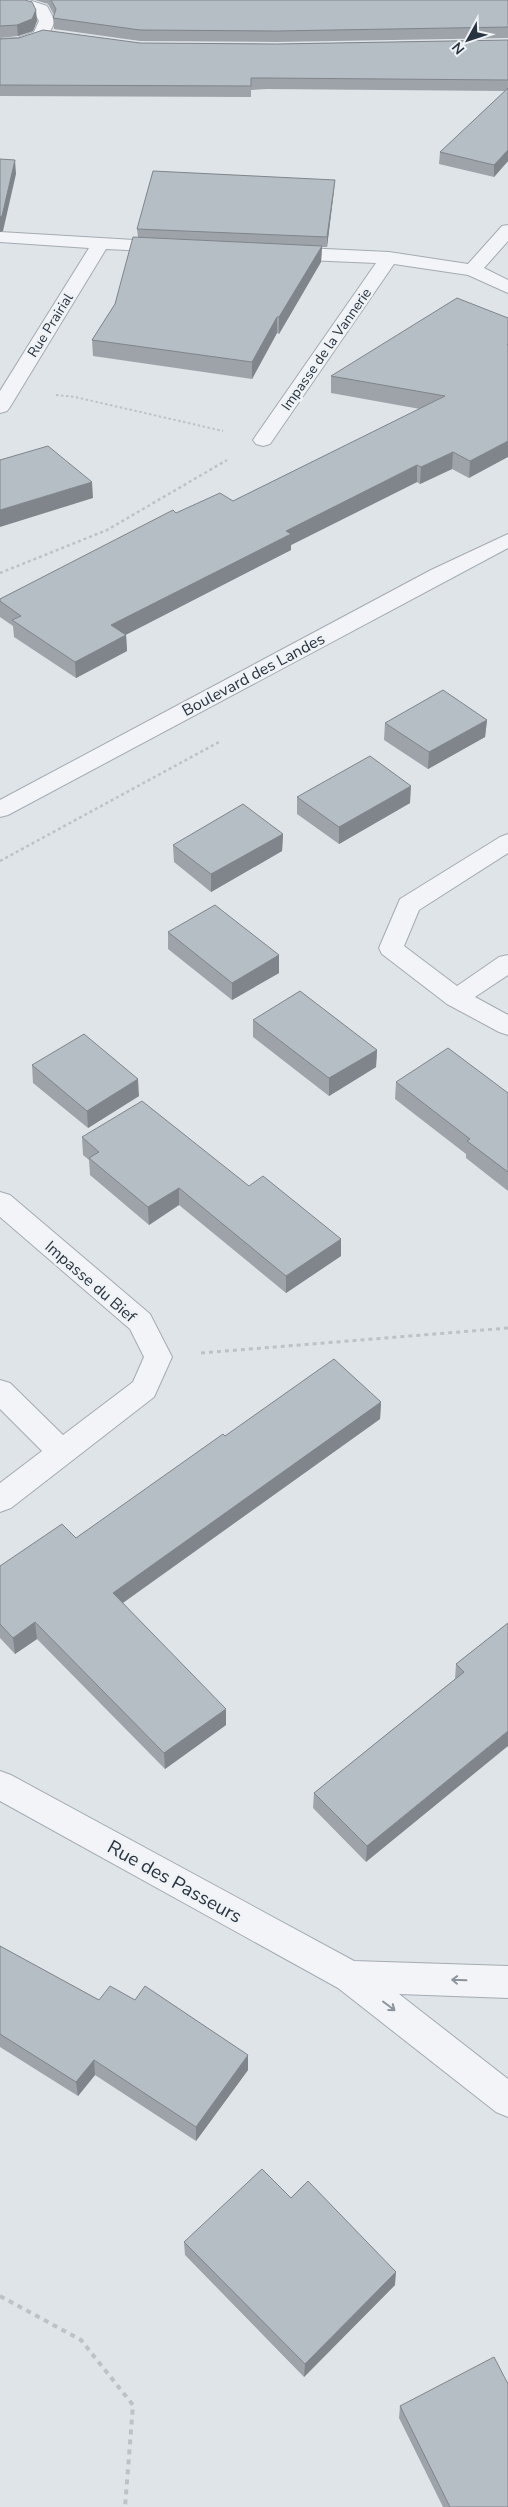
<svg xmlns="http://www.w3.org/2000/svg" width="508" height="2507" font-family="'Nunito Sans',sans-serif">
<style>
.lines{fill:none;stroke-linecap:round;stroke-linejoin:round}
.minor-casing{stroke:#a4abb2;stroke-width:2}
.path-far3{stroke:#bdc2c7;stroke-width:2;stroke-dasharray:2.5 2.5;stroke-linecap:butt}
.path-far2{stroke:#bdc2c7;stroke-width:2.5;stroke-dasharray:3 3;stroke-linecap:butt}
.path-far1{stroke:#bdc2c7;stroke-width:3;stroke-dasharray:4 4;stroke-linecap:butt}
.path{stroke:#bdc2c7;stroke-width:4;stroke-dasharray:5 5;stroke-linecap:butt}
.minor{fill:#f2f4f7;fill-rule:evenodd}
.wall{fill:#9da3a9}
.shaded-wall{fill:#7f858a}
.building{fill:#b6bec5;stroke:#7f858a}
.oneway{stroke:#8d949c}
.labels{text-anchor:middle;stroke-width:5;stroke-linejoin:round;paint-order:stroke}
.far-street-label{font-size:14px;fill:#283340;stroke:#eff3f6}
.street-label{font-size:16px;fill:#283340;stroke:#eff3f6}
.near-street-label{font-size:19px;fill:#283340;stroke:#eff3f6}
</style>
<rect width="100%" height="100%" fill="#dfe4e8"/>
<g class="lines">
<defs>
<path id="minor" d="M5,0H29L47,6L55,21L47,38L20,48L0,49V39L18,38L34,32L39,21L34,12L7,3Z
M508,225V241L484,268L508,280V293L468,275L394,264L270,444L263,446L256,444L253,440L376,263L283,259L277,257L274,253L277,249L283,247L389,252L468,264L502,226Z
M0,232L168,242L174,243L177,247L174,251L168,252L106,249L10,407L7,411L0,413V391L89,248L0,242Z
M508,534V548L8,815L0,817V800L431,570Z
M508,834V853L419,910L404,946L457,986L499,957L508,955V975L475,997L508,1015V1035L499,1032L447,1004L382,954L379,948L400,899L500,837Z
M0,1192L10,1195L150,1314L172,1357L154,1397L11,1508L0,1512V1483L42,1451L0,1409V1380L10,1383L63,1435L133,1382L144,1357L130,1329L0,1217Z
M0,1771L11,1775L354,1961L508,1966V1998L399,1994L508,2079V2117L496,2112L338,1988L0,1801Z"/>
</defs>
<use href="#minor" class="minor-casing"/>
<path class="path-far3" d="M56,395L75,397L223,431"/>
<path class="path-far2" d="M0,573L107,530L227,460
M0,861L219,742"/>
<path class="path-far1" d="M201,1353L508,1328"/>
<path class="path" d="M0,2296L81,2340L133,2405L125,2507"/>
<use href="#minor" class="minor"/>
</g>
<path class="wall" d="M0,0L37,21L33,31L18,36L0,38Z
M35,0H508V38L276,42L140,41L54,29L53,18L54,15L48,4Z
M0,39L140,43L276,44L508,40V161L494,177L439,164L440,152L505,91L267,89L251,90V97L0,96Z
M334,190L327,247H322L321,262L279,334L277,333L252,379L93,356L92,340L115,304L138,237L137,229Z
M508,318L469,478L452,469L420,484L417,482L291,545V550L126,634L127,651L76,678L14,637L13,626L0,617V599L176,513L233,501L420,409L331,393V376Z
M487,720L485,737L428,769L384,740L385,723Z
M297,797L410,803L339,844L297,814Z
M283,834L282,851L211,892L174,862L173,845Z
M168,932L279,955V973L232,1000L168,949Z
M253,1020L377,1050L376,1067L329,1096L253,1037Z
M32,1065L139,1096L88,1128L33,1083Z
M396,1082L508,1093V1191L466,1158V1154L395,1099Z
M82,1137L249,1186L341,1256L286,1293L179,1205L149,1225L90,1175L89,1160L83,1155Z
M381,1402L380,1419L123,1603L226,1725L165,1769L37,1639L15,1654L0,1638V1566L76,1538L225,1436Z
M508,1623L366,1862L313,1808L314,1793L455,1679L456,1664Z
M0,1946L99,2000L248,2070L196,2141L95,2075L78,2096L0,2047Z
M184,2242L395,2285L304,2377L185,2255Z
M400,2406L508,2507H443L399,2418Z"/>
<path class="shaded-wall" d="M36,10L37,21L33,31L18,36L17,25Z
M508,150V161L494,177V165Z
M15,160L16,174L3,231L0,232V217Z
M335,180L334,190L327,247V237Z
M322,246L321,262L279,334V317Z
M277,317V333L252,379V362Z
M508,441V457L469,478L470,461Z
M453,452L452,469L420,484L421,467Z
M417,465V482L291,545V550L112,642L111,625L286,531Z
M92,482L93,498L0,527V510Z
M126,635L127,651L76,678L75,662Z
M487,720L485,737L428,769L429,752Z
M411,786L410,803L339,844V827Z
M283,834L282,851L211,892V874Z
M279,955V973L232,1000V983Z
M377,1050L376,1067L329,1096V1078Z
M138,1079L139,1096L88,1128L87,1111Z
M179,1188V1205L149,1225L148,1207Z
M341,1239V1256L286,1293V1276Z
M381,1402L380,1419L114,1609L113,1593Z
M35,1622L37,1639L15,1654L13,1638Z
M226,1709V1725L165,1769L164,1753Z
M508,1731V1746L366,1862L367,1846Z
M248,2055V2070L196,2141V2127Z
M94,2060L95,2075L78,2096L76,2082Z
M396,2272L395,2285L304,2377L305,2364Z"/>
<path class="building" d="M0,0H25L32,2L36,10L32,19L17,25L0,26Z
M51,0H508V27L276,31L140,30L53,18L56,9Z
M43,30L140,43L276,44L508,40V80L267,78H251V86L0,85V39L19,38Z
M508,88V150L494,165L440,152Z
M0,159L15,160L2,216L0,217Z
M153,171L335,180L327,237L137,229Z
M133,237L322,246L279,317H277L252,362L92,340L115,304Z
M457,298L508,318V344L507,345H508V441L470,461L453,452L421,467L417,465L286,531L291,534L111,625L126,635L75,662L12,620L21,616L0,601V599L173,510L176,513L220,493L233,501L445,396L331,376Z
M48,446L92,482L0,510V460Z
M443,690L487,720L429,752L385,723Z
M370,756L411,786L339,827L297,797Z
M243,804L283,834L211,874L173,845Z
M215,905L279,955L232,983L168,932Z
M300,991L377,1050L329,1078L253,1020Z
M84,1034L138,1079L87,1111L32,1065Z
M448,1048L508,1093V1172L467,1141L470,1139L396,1082Z
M142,1101L249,1186L263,1176L341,1239L286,1276L179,1188L148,1207L89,1158L99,1152L82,1137Z
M334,1359L381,1402L113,1593L226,1709L164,1753L35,1622L13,1638L0,1624V1566L62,1524L76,1538L223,1434L225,1436Z
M508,1623V1731L367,1846L314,1793L464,1672L456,1664Z
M0,1946L99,2000L110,1986L135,2000L145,1986L248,2055L196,2127L94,2060L76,2082L0,2034Z
M262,2169L291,2198L308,2181L396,2272L305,2364L184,2242Z
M494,2357L508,2384V2507H450L400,2406Z"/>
<defs><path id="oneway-shaft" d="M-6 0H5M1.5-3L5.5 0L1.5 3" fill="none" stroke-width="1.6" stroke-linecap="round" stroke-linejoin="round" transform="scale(1.25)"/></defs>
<g class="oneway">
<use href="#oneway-shaft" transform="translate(459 1980) rotate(-178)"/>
<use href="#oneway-shaft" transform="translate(389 2006) rotate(37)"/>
</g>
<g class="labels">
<g class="far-street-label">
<text transform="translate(50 325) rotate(-58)" y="5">Rue Prairial</text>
<text transform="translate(326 349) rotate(-55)" y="5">Impasse de la Vannerie</text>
</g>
<g class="street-label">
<text transform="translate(253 674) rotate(-28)" y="6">Boulevard des Landes</text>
<text transform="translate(91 1281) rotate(41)" y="6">Impasse du Bief</text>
</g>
<g class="near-street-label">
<text transform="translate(175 1881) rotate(29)" y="7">Rue des Passeurs</text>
</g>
</g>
<g transform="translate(468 40) rotate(230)" stroke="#eff3f6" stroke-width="4" paint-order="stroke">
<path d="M0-4L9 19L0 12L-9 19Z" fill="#283340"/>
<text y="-8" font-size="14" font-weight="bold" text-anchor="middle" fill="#283340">N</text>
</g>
</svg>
